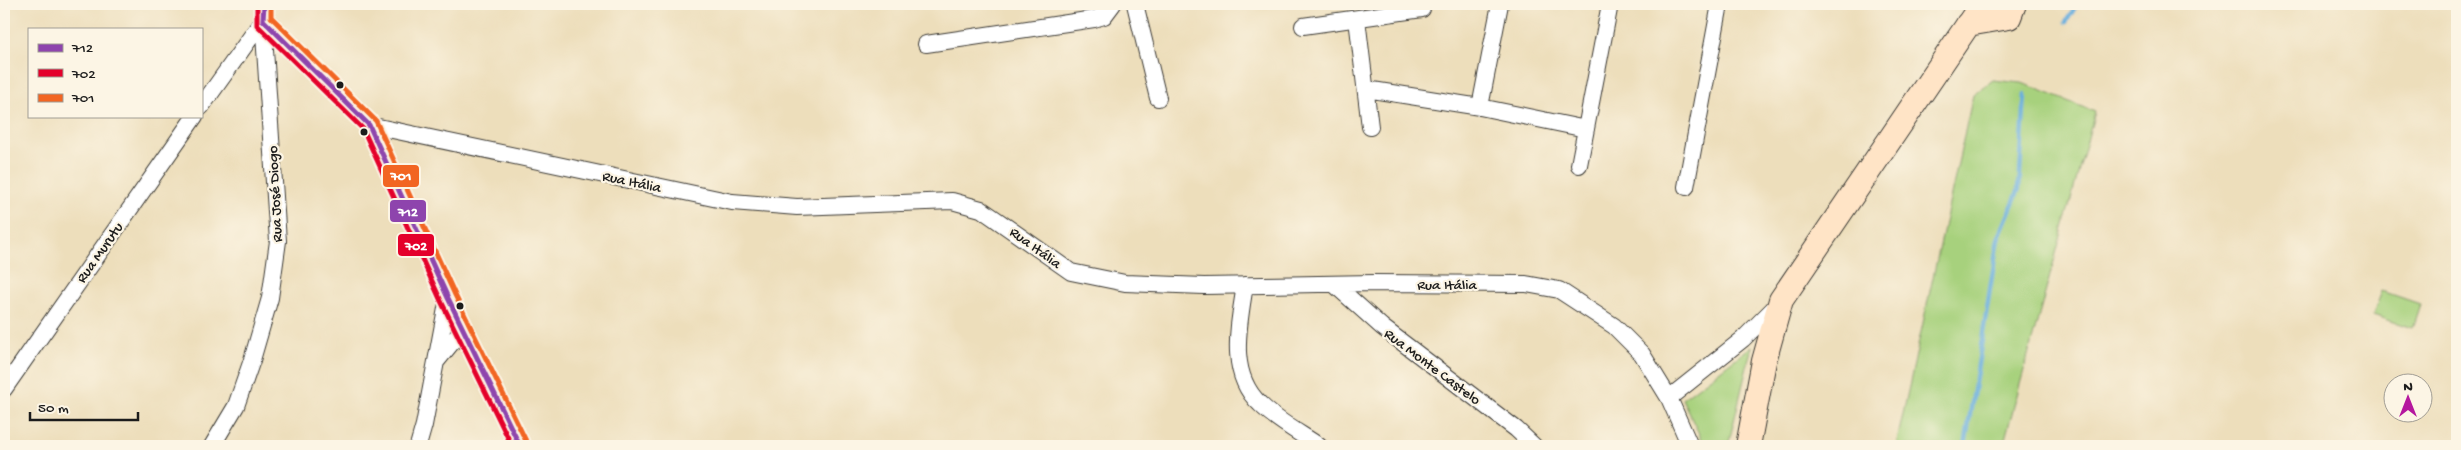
<svg xmlns="http://www.w3.org/2000/svg" width="2461" height="450" font-family="'Gochi Hand',sans-serif">
<style>
.green{fill:#a7d17d;stroke:#62764c}
.lines{fill:none;stroke-linecap:round;stroke-linejoin:round}
.stream{stroke:#67aedd;stroke-width:4.5}
.minor-casing{stroke:#3b3934;stroke-width:18}
.secondary-casing{stroke:#3b3934;stroke-width:26}
.minor{stroke:#fff;stroke-width:16}
.secondary{stroke:#ffe4c6;stroke-width:24}
.bus-1-casing{stroke:#fcf5e5;stroke-width:9}
.bus-2-casing{stroke:#fcf5e5;stroke-width:9}
.bus-3-casing{stroke:#fcf5e5;stroke-width:9}
.bus-1{stroke:#8e44ad;stroke-width:5}
.bus-2{stroke:#e4002b;stroke-width:5}
.bus-3{stroke:#f26522;stroke-width:5}
.bus-dot{fill:#1c1c1c;stroke:#fcf5e5;stroke-width:2}
.labels{text-anchor:middle;stroke-width:4.5;stroke-linejoin:round;paint-order:stroke}
.street-label{font-size:15px;fill:#1c1c1c;stroke:#fcf5e5}
.line-badge{stroke:#fcf5e5;stroke-width:2}
.badge-label{font-size:14px;text-anchor:middle;font-weight:bold;fill:#fff}
</style>
<rect width="100%" height="100%" fill="#fcf5e5"/>
<filter id="ink" filterUnits="userSpaceOnUse"><feTurbulence type="fractalNoise" baseFrequency=".02" numOctaves="2"/><feDisplacementMap in="SourceGraphic" scale="10" xChannelSelector="R" yChannelSelector="G"/><feConvolveMatrix kernelMatrix="1 2 1 2 8 2 1 2 1" color-interpolation-filters="sRGB"/></filter>
<filter id="wash" filterUnits="userSpaceOnUse"><feTurbulence type="fractalNoise" baseFrequency=".0096" numOctaves="4" result="noise"/><feDisplacementMap in="SourceGraphic" scale="20" xChannelSelector="R" yChannelSelector="G"/><feGaussianBlur stdDeviation="1.12" result="paint"/><feColorMatrix in="noise" values="0 0 0 0 0 0 0 0 0 0 0 0 0 0 0 0 0 1.4 0 .05"/><feComposite in="paint" operator="in"/></filter>
<g filter="url(#wash)">
<rect width="100%" height="100%" fill="#eddebb"/>
<path class="green" d="M1993,80L2022,83L2095,112L2003,446H1896L1973,95Z
M2382,291L2420,304L2412,328L2373,315Z
M1752,346L1728,446H1705L1682,399Z"/>
<g class="lines">
<path class="stream" d="M2066,22L2077,4
M1965,446L1998,239L2019,189L2025,94"/>
</g>
</g>
<g filter="url(#ink)">
<g class="lines">
<defs>
<path id="minor" d="M264,4L263,20L369,125L448,298L520,446
M1135,4L1158,98
M1357,19L1370,127
M1303,26L1422,9
M926,44L1094,19L1104,16L1113,4
M1366,89L1480,107L1586,129
M201,107L263,20
M1480,107L1500,4
M369,125L732,202L797,207L952,201L981,209L1071,272L1125,283L1204,286L1374,283L1526,284L1559,290L1614,326L1642,354L1669,398L1690,446
M1579,165L1610,4
M1686,187L1720,4
M1334,284L1382,327L1516,429L1534,446
M1245,285C1239,325 1227,373 1260,404C1277,421 1300,433 1319,446
M436,362L463,329
M4,389L195,116
M1669,398L1743,339L1780,302
M212,446L236,406L252,360L270,298L278,241L263,20
M418,446L424,425L448,298"/>
<path id="secondary" d="M1968,24L2009,17L2014,4
M1748,446L1764,361L1781,300L1982,4"/>
</defs>
<use href="#minor" class="minor-casing"/>
<use href="#secondary" class="secondary-casing"/>
<use href="#minor" class="minor"/>
<use href="#secondary" class="secondary"/>
<defs>
<path id="bus-1" d="M264,4L263,20L369,125L448,298L520,446"/>
<path id="bus-2" d="M257,4V25L363,129L441,301L512,446"/>
<path id="bus-3" d="M271,4V17L376,121L455,295L527,443"/>
</defs>
<use href="#bus-1" class="bus-1-casing"/>
<use href="#bus-2" class="bus-2-casing"/>
<use href="#bus-3" class="bus-3-casing"/>
<use href="#bus-1" class="bus-1"/>
<use href="#bus-2" class="bus-2"/>
<use href="#bus-3" class="bus-3"/>
</g>
</g>
<g class="bus-dot">
<circle cx="340" cy="85" r="4.5"/>
<circle cx="364" cy="132" r="4.5"/>
<circle cx="460" cy="306" r="4.5"/>
</g>
<g class="labels">
<g class="street-label">
<text transform="translate(632 181) rotate(12)" y="5">Rua Itália</text>
<text transform="translate(274 194) rotate(-93)" y="5">Rua José Diogo</text>
<text transform="translate(1036 247) rotate(36)" y="5">Rua Itália</text>
<text transform="translate(99 252) rotate(-55)" y="5">Rua Murutu</text>
<text x="1447" y="289">Rua Itália</text>
<text transform="translate(1433 366) rotate(37)" y="5">Rua Monte Castelo</text>
</g>
</g>
<g class="line-badge">
<rect x="382" y="164" width="38" height="24" rx="5" fill="#f26522"/>
<rect x="389" y="199" width="38" height="24" rx="5" fill="#8e44ad"/>
<rect x="397" y="233" width="38" height="24" rx="5" fill="#e4002b"/>
</g>
<g class="badge-label">
<text x="401" y="180">701</text>
<text x="408" y="216">712</text>
<text x="416" y="250">702</text>
</g>
<rect width="2461" height="450" fill="none" stroke="#fcf5e5" stroke-width="20"/>
<rect x="28" y="28" width="175" height="90" fill="#fcf5e5" stroke="#a29e95"/>
<rect x="38" y="44" width="25" height="8" fill="#8e44ad" stroke="#a29e95"/>
<text x="72" y="52" font-size="15" fill="#1c1c1c">712</text>
<rect x="38" y="69" width="25" height="8" fill="#e4002b" stroke="#a29e95"/>
<text x="72" y="78" font-size="15" fill="#1c1c1c">702</text>
<rect x="38" y="94" width="25" height="8" fill="#f26522" stroke="#a29e95"/>
<text x="72" y="102" font-size="15" fill="#1c1c1c">701</text>
<g transform="translate(2408 398)"><circle r="24" fill="#fcf5e5" stroke="#a29e95"/>
<path d="M0-4L9 19L0 12L-9 19Z" fill="#b5179e"/>
<text y="-8" font-size="14" font-weight="bold" text-anchor="middle" fill="#1c1c1c">N</text>
</g>
<path d="M30 412v8h108v-8" fill="none" stroke="#1c1c1c" stroke-width="2.5"/>
<text x="38" y="412" font-size="15" fill="#1c1c1c" stroke="#fcf5e5" stroke-width="4" paint-order="stroke">50 m</text>
</svg>
